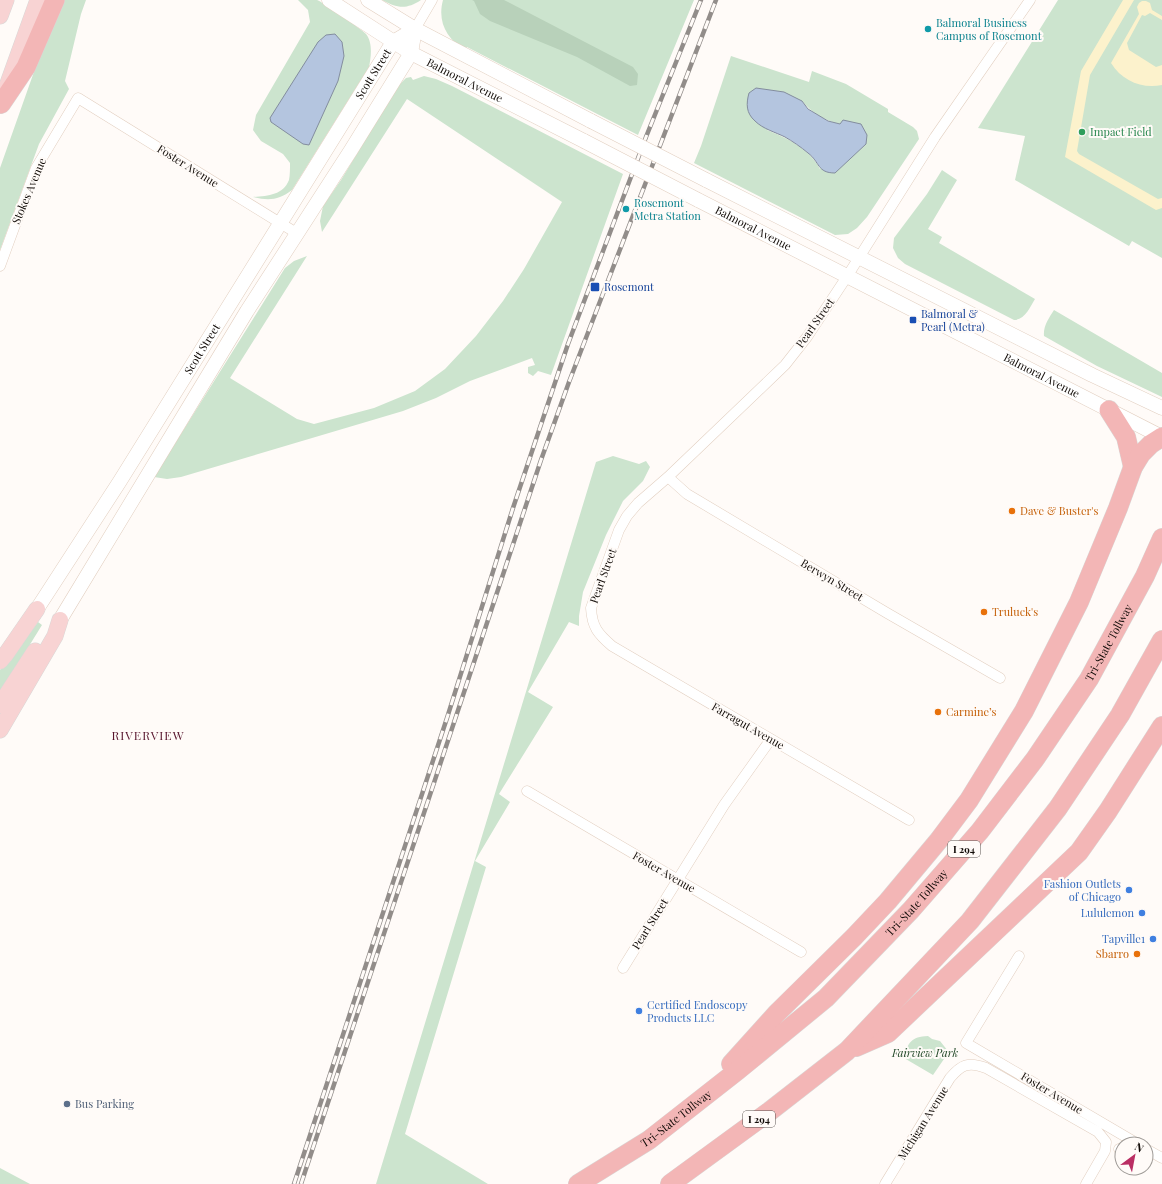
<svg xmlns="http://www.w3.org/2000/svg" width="1162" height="1184" font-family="'Playfair Display',serif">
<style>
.green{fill:#cce4ce;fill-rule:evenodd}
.forest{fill:#b8d1ba}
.sand{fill:#fcf2cc}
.water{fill:#b4c5df;stroke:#838d9e}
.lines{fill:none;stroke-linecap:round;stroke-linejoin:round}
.street-casing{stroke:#e2cfc0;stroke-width:11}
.secondary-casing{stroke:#e2cfc0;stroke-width:15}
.primary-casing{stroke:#d9d8d7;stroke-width:17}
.highway-casing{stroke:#d9d8d7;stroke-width:20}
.street{stroke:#fff;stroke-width:10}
.secondary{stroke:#fff;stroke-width:14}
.primary{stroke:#f8d3d3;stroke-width:16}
.highway{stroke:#f3b6b6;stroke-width:19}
.rail-casing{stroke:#928d8a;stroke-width:4.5}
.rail{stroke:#fffbf8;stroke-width:3;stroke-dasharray:9;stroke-linecap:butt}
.secondary-bridge-casing{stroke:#e2cfc0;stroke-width:15;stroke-linecap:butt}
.secondary-bridge{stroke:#fff;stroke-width:14}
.culture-dot{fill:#0f9aa8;stroke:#fffbf8;stroke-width:1.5}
.leisure-dot{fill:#2e9e5b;stroke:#fffbf8;stroke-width:1.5}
.transit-dot{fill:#1a4fb4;stroke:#fffbf8;stroke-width:1.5}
.food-dot{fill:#e8710a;stroke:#fffbf8;stroke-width:1.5}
.shop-dot{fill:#3f7fe0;stroke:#fffbf8;stroke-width:1.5}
.service-dot{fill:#5c6f8a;stroke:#fffbf8;stroke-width:1.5}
.labels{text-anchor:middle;stroke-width:4;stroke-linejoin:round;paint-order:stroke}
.shield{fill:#fffbf8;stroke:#58524f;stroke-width:1}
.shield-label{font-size:10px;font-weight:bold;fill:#100a06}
.culture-label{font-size:11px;fill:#0d838f;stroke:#fffbf8;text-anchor:start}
.street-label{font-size:11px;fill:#100a06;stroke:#fffbf8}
.leisure-label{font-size:11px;fill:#27864d;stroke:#fffbf8;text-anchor:start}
.transit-label{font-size:11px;fill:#164399;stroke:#fffbf8;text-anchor:start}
.food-label{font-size:11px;fill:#c56008;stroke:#fffbf8;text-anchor:start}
.shop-label{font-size:11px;fill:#366cbe;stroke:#fffbf8;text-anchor:end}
.park-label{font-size:11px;font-style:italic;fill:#1f4625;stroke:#fffbf8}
.service-label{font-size:11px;fill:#4e5e75;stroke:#fffbf8;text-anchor:start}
.neighbourhood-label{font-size:12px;letter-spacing:1px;fill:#57142c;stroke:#fffbf8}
</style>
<rect width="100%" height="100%" fill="#fffbf8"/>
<path class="green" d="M63,0H86L81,14L65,81L69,89L39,144L0,250V168L41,52Z
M298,0C303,0 312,0 317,0C321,1 363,30 366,34C373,43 371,57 369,67L292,190C279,200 269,201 253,197C268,196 283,195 289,180C290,175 290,168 290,163L283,154L261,141L253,130L256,115L310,22L308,10Z
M382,0H421C406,10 397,8 382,0Z
M443,0H694L638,135L467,47L465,50C447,39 437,22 443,0Z
M1058,0H1162V258L1132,241L1129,246L1015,180L1025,136L978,128Z
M731,56L809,82L812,71L846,84L888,109V112L913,127L917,131L919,139L867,217L857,228L848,234L835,235L694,163L701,146ZM802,101C812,113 825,121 840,124L820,169C810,149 787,138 767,130Z
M424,76L436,79L452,86L623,174L551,375L538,371L533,376L528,373V367L535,365L532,358L470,381L436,398L403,411L181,477L167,479L154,477L285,268L294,261L307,256L230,378L297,419L314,424L374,408L415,391L445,369L476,336L503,301L524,269L562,202L407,99L322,232L320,221L323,206L341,180L398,86L406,78L411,77L413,80Z
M942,170L957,180L928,229L942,237L939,243L1035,299C1030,307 1025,320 1014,320L905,264L898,258L893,248L894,238L927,194Z
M1054,310L1162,373V397L1097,366L1044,336C1043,326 1049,318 1054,310Z
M613,456L639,464L646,461L650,467L643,481L623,501L606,535L583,592L579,616V626L569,622L528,692L553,707L499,794L510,802L475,861L486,867L405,1134L488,1184H376L596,462Z
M38,622L42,625L0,693V670L17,651Z
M928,1036L932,1039L940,1041L948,1051L952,1050V1057L944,1059L933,1075L904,1058C908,1042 911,1037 928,1036Z
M0,1168L30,1184H0Z"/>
<path class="forest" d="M472,0H504L633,67L638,74L637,85L630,86L577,57L490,21L480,14L474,1Z"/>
<path class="sand" d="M1123,0H1134L1090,75L1077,151L1079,154L1158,199L1162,198V208L1156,210L1065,157L1081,71Z
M1142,1H1146L1150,3L1152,10L1162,16V20L1150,13L1145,16L1142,15L1127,43L1129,50L1156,67L1162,65V85C1142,89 1122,81 1111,63L1139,14L1137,7L1139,3Z"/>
<path class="water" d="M335,34L342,42L344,56L338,81L309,145L303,144L271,122L270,118L318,42L326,35Z
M756,88L784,92L802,101L808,109L828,121L840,124L843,120L861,124L867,135L866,144L835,173C817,173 820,162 808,153C801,147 792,141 785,137C775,132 763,129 755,121C746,113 746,104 749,93Z"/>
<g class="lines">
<defs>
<path id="street" d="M415,29L432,0
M0,266L36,168L78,98L298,234
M668,477L687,494L887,613L1000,678
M527,791L801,952
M909,820L612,646C598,634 592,627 591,608L619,530L627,516L638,503L668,477L785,365L807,337L848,275L935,137L1030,0
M1019,956L966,1043L1138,1144
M623,968L724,805L771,739
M1119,1149L1122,1148
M1146,1149L1162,1158
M885,1184L950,1078C961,1065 968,1061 986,1068L1098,1132L1106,1142L1105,1151L1086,1184"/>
<g id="secondary">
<path id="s1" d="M329,0L411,53L584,141"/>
<path d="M368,0L415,29L591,121"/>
<path d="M706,180L1092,375L1162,408"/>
<path id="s2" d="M698,200C853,279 1007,358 1162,437"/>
<path id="s3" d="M37,609L120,481L393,42L415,29"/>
<path d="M60,620L247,311L351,150L411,53L415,29"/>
</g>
<path id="primary" d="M0,16L6,0
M6,89L38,0
M0,661L6,654L37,609
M0,705L35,651
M0,730L55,636L60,620"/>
<g id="highway">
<path d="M1,104L26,67L55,0"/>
<path d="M1109,410L1126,437L1133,467"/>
<path d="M856,1047L888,1033L1079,852L1108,811L1162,726"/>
<path d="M731,1064L777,1013L854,937L888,901L939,840L969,800L1024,711L1079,602L1118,508L1133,467L1141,454L1151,444L1162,437"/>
<path id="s4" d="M578,1184L649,1140L737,1071L826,998L911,910L980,831L1035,759L1089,679L1145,576L1162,538"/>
<path d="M670,1184L770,1111L847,1051L970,921L1058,808L1120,715L1162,640"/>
</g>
</defs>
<use href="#street" class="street-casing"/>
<use href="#secondary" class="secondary-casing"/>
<use href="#primary" class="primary-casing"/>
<use href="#highway" class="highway-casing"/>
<use href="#street" class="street"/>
<use href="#secondary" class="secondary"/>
<use href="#primary" class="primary"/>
<use href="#highway" class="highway"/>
<defs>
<path id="rail" d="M294,1184L447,718L513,508L568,344L646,137L701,0
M301,1184L541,460L569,382L716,0"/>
</defs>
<use href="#rail" class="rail-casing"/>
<use href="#rail" class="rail"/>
<defs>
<path id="secondary-bridge" d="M591,121L706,180
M584,141L698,200"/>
</defs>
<use href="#secondary-bridge" class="secondary-bridge-casing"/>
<use href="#secondary-bridge" class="secondary-bridge"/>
</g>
<g class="culture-dot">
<circle cx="928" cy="29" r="4"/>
<circle cx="626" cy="209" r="4"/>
</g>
<circle class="leisure-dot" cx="1082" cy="132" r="4"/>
<g class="transit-dot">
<rect x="590" y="282" width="10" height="10" rx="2"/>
<rect x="909" y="316" width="8" height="8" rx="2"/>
</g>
<g class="food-dot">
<circle cx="1012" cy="511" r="4"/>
<circle cx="984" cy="612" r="4"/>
<circle cx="938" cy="712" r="4"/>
<circle cx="1137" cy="954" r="4"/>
</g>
<g class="shop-dot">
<circle cx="1129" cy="890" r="4"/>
<circle cx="1142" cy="913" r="4"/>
<circle cx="1153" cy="939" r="4"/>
<circle cx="639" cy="1011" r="4"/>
</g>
<circle class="service-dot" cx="67" cy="1104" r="4"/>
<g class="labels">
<g class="shield">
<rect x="948" y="841" width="32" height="16" rx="3"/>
<rect x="743" y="1111" width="32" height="16" rx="3"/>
</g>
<g class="shield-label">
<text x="964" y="853">I 294</text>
<text x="759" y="1123">I 294</text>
</g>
<g class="culture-label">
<text x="936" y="27">Balmoral Business<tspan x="936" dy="13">Campus of Rosemont</tspan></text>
<text x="634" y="207">Rosemont<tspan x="634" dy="13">Metra Station</tspan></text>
</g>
<g class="street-label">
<text dy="4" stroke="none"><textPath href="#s3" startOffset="632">Scott Street</textPath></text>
<text dy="4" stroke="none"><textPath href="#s1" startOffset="158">Balmoral Avenue</textPath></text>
<text transform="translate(188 166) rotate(32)" y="4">Foster Avenue</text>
<text transform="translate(29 191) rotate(-67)" y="4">Stokes Avenue</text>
<text dy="4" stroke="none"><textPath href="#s2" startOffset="62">Balmoral Avenue</textPath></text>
<text transform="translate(815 323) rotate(-55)" y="4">Pearl Street</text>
<text dy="4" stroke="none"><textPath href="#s3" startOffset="308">Scott Street</textPath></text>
<text dy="4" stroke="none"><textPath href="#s2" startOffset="386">Balmoral Avenue</textPath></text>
<text transform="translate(603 576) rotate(-70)" y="4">Pearl Street</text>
<text transform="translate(832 580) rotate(31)" y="4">Berwyn Street</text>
<text dy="4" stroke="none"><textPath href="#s4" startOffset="766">Tri-State Tollway</textPath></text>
<text transform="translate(748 726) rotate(30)" y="4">Farragut Avenue</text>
<text transform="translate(664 872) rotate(30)" y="4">Foster Avenue</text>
<text dy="4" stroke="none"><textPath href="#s4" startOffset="442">Tri-State Tollway</textPath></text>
<text transform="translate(650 924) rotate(-58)" y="4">Pearl Street</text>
<text transform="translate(1052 1093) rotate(31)" y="4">Foster Avenue</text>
<text dy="4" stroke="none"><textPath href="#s4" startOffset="118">Tri-State Tollway</textPath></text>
<text transform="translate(923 1123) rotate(-58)" y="4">Michigan Avenue</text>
</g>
<g class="leisure-label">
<text x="1090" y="136">Impact Field</text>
</g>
<g class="transit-label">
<text x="604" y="291">Rosemont</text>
<text x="921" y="318">Balmoral &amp;<tspan x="921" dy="13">Pearl (Metra)</tspan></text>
</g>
<g class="food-label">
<text x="1020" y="515">Dave &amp; Buster's</text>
<text x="992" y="616">Truluck's</text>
<text x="946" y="716">Carmine’s</text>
<text x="1129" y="958" text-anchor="end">Sbarro</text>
</g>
<g class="shop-label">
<text x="1121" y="888">Fashion Outlets<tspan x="1121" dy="13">of Chicago</tspan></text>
<text x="1134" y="917">Lululemon</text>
<text x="1145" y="943">Tapville1</text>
<text x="647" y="1009" text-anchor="start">Certified Endoscopy<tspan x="647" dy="13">Products LLC</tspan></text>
</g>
<g class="park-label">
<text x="925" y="1057">Fairview Park</text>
</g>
<g class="service-label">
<text x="75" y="1108">Bus Parking</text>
</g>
<g class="neighbourhood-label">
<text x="148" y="740">RIVERVIEW</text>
</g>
</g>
<g transform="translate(1134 1156) rotate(32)"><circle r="19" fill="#fffbf8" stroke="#9f9b97"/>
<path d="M0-3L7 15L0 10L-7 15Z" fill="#ba2e63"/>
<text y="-6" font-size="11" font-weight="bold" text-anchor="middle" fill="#100a06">N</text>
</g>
</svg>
